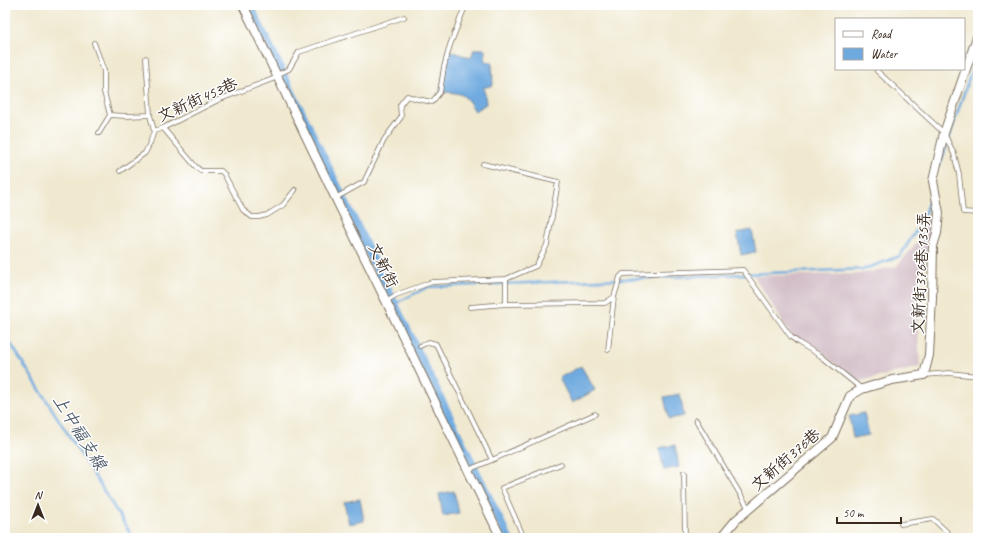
<svg xmlns="http://www.w3.org/2000/svg" width="983" height="543" font-family="Caveat,'LXGW WenKai TC',sans-serif">
<style>
.industrial{fill:#d2bdc6}
.water{fill:#6faadf;stroke:#556a7e}
.lines{fill:none;stroke-linecap:round;stroke-linejoin:round}
.stream{stroke:#6faadf;stroke-width:2.5}
.canal{stroke:#6faadf;stroke-width:9}
.service-casing{stroke:#7a6d5c;stroke-width:5.5}
.minor-casing{stroke:#7a6d5c;stroke-width:10}
.service{stroke:#fff;stroke-width:4}
.minor{stroke:#fff;stroke-width:8}
.labels{text-anchor:middle;stroke-width:3;stroke-linejoin:round;paint-order:stroke}
.street-label{font-size:16px;fill:#3b2a1e;stroke:#fff}
.water-label{font-size:17px;font-style:italic;fill:#505d6b;stroke:#fff}
</style>
<rect width="100%" height="100%" fill="#fff"/>
<filter id="ink" filterUnits="userSpaceOnUse"><feTurbulence type="fractalNoise" baseFrequency=".025" numOctaves="2"/><feDisplacementMap in="SourceGraphic" scale="8" xChannelSelector="R" yChannelSelector="G"/><feConvolveMatrix kernelMatrix="1 2 1 2 8 2 1 2 1" color-interpolation-filters="sRGB"/></filter>
<filter id="wash" filterUnits="userSpaceOnUse"><feTurbulence type="fractalNoise" baseFrequency=".012" numOctaves="4" result="noise"/><feDisplacementMap in="SourceGraphic" scale="16" xChannelSelector="R" yChannelSelector="G"/><feGaussianBlur stdDeviation="0.9" result="paint"/><feColorMatrix in="noise" values="0 0 0 0 0 0 0 0 0 0 0 0 0 0 0 0 0 1.4 0 .05"/><feComposite in="paint" operator="in"/></filter>
<g filter="url(#wash)">
<rect width="100%" height="100%" fill="#f0e9d0"/>
<path class="industrial" d="M931,205L934,223L916,291L920,367L857,382L812,345L792,337L754,276L859,274L897,266L918,241Z"/>
<path class="water" d="M474,49H485V61L492,62L493,85L483,88L485,94L486,104L475,111C463,92 462,93 440,92L448,50L471,58Z
M752,230L756,252L741,255L737,233Z
M581,366L595,390L572,403L559,378Z
M680,394L684,416L669,419L664,397Z
M864,413L869,435L853,438L849,416Z
M675,445L679,467L664,470L659,448Z
M454,491L459,513L443,516L439,494Z
M360,499L364,521L349,524L344,502Z"/>
<g class="lines">
<path class="stream" d="M940,165L978,51
M394,304L428,287L865,269L900,256L922,221L932,191
M5,340L11,344L131,534L132,538"/>
<path class="canal" d="M249,5L508,538"/>
</g>
</g>
<g filter="url(#ink)">
<g class="lines">
<defs>
<path id="service" d="M94,43L104,71V92L110,115L126,116L150,115
M146,58L150,115L154,131
M877,71L944,133L954,154L959,174L963,212L978,213
M163,128L196,167L201,171H221L224,174L243,210L252,217H259L267,215L283,205L295,190
M99,133L110,115
M120,171L145,153L150,143L154,131L163,128L218,100L278,77L281,73L289,69L299,52L404,17
M336,199L339,196L364,182L384,140L401,117L400,105L407,96L418,99L432,102L440,92L444,67L450,45L464,9L469,5
M506,279V304
M386,301L396,295L432,282L506,279L536,266L547,245L558,182L483,164
M470,307L506,304L605,303L614,297L620,277L623,274L743,270L791,337L799,343L821,356L862,389
M420,346L429,342L436,344L492,460L595,414
M608,350L614,297
M925,375L949,373L978,376
M696,420L749,509
M468,470L492,460
M684,473L685,538
M901,524L933,519L948,533L947,538
M524,538L502,488L561,464"/>
<path id="minor" d="M243,5L336,199L386,301L501,538
M721,538L736,520L832,438L850,396L862,389L892,380L924,375L929,355L932,298L933,246L937,233L939,213L933,181L944,133L978,34"/>
</defs>
<use href="#service" class="service-casing"/>
<use href="#minor" class="minor-casing"/>
<use href="#service" class="service"/>
<use href="#minor" class="minor"/>
</g>
</g>
<g class="labels">
<g class="street-label">
<text transform="translate(197 99) rotate(-24)" y="6">文新街453巷</text>
<text transform="translate(384 265) rotate(64)" y="6">文新街</text>
<text transform="translate(920 273) rotate(-87)" y="6">文新街376巷135弄</text>
<text transform="translate(785 459) rotate(-41)" y="6">文新街376巷</text>
</g>
<g class="water-label">
<text transform="translate(80 432) rotate(58)" y="6">上中福支線</text>
</g>
</g>
<rect width="983" height="543" fill="none" stroke="#fff" stroke-width="20"/>
<rect x="835" y="18" width="130" height="52" fill="#ffffff" stroke="#b1aaa5"/>
<rect x="843" y="31" width="20" height="6" fill="#ffffff" stroke="#b1aaa5"/>
<text x="871" y="38" font-size="12" fill="#3b2a1e">Road</text>
<rect x="843" y="48" width="20" height="12" fill="#6faadf" stroke="#b1aaa5"/>
<text x="871" y="58" font-size="12" fill="#3b2a1e">Water</text>
<g transform="translate(38 505)" stroke="#ffffff" stroke-width="3" paint-order="stroke">
<path d="M0-3L7 15L0 10L-7 15Z" fill="#3b2a1e"/>
<text y="-6" font-size="11" font-weight="bold" text-anchor="middle" fill="#3b2a1e">N</text>
</g>
<path d="M837 517v6h64v-6" fill="none" stroke="#3b2a1e" stroke-width="2"/>
<text x="843" y="517" font-size="12" fill="#3b2a1e" stroke="#ffffff" stroke-width="3" paint-order="stroke">50 m</text>
</svg>
